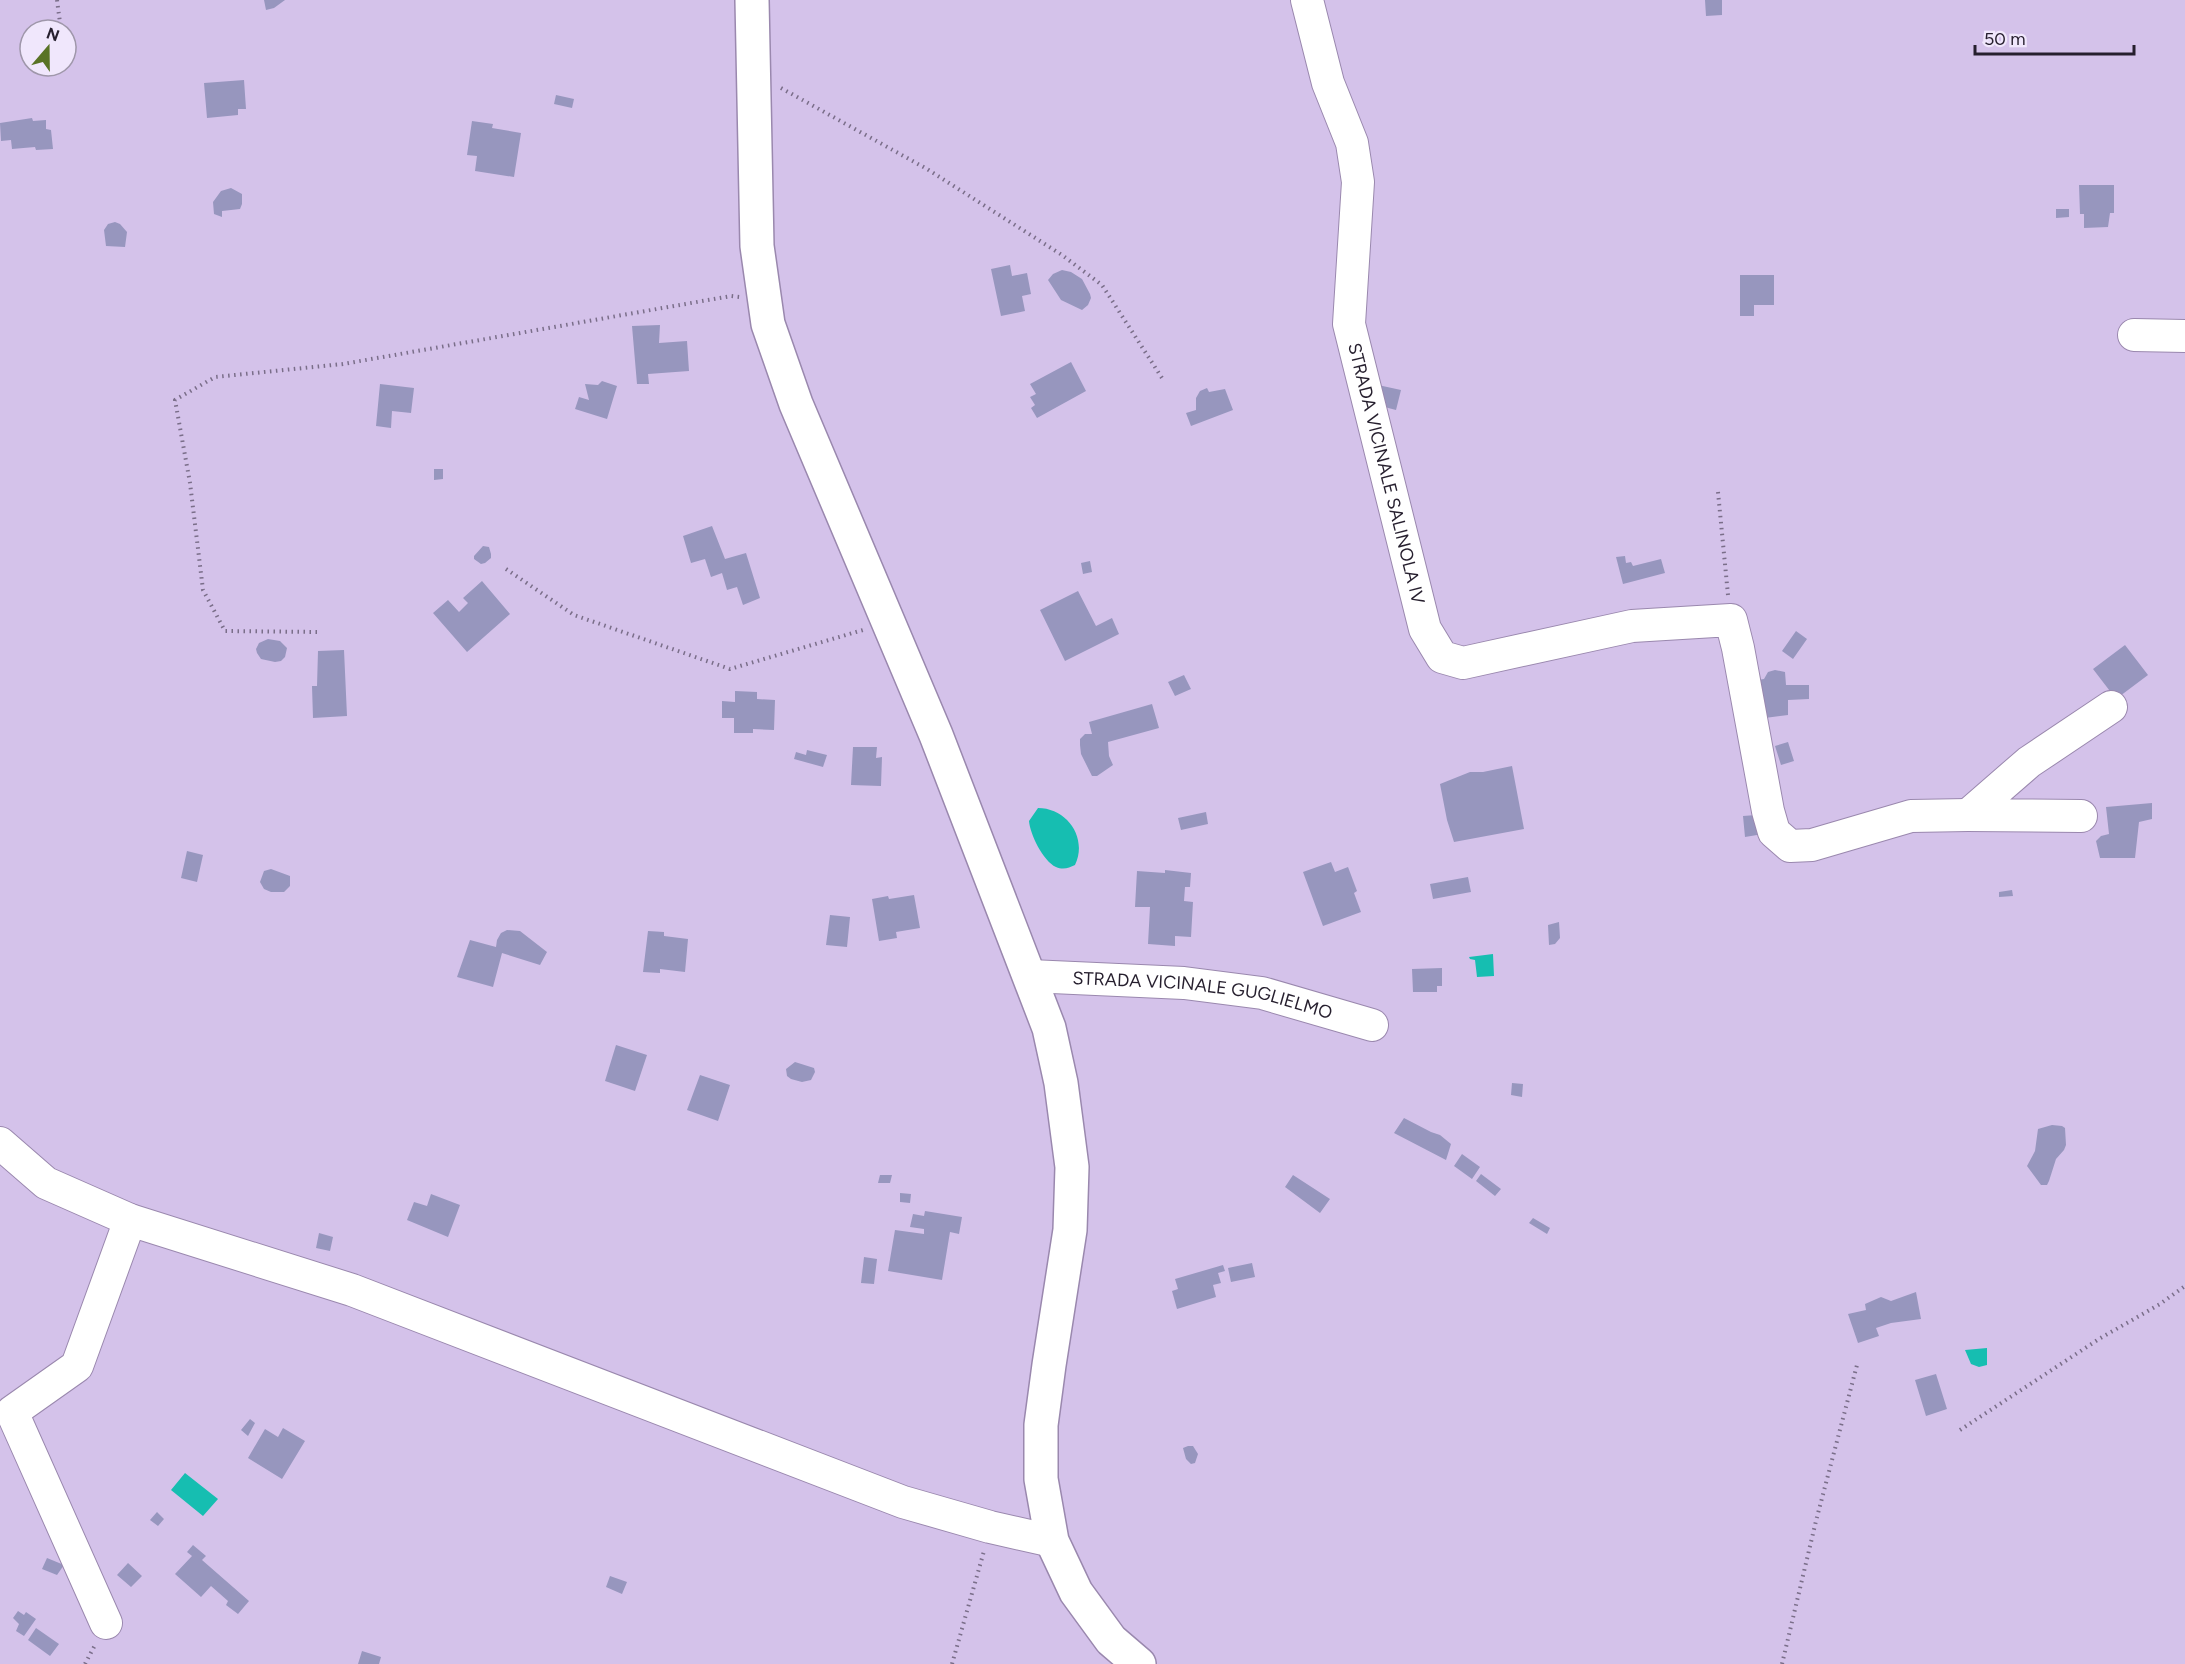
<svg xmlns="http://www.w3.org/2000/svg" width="2185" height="1664" font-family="Figtree,sans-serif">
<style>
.water{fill:#16beb1}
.building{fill:#9796be}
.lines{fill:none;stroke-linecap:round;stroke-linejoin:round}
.minor-casing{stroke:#9a88ae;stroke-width:34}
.major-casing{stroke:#9a88ae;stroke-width:36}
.path{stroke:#7a6e89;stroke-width:4;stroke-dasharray:1.5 4.5;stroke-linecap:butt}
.minor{stroke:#fff;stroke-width:32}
.major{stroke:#fff;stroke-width:33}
.labels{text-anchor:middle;stroke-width:4.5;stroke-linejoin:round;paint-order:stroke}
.street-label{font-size:18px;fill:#261f2e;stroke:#f0e7fc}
</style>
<rect width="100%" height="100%" fill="#d4c2ea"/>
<path class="water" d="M1038,808C1067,808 1088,838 1075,865C1069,868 1063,870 1056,867C1043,861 1030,834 1029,821Z
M1493,954L1494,976L1477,977L1475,960L1470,959L1469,957Z
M1987,1348V1365L1979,1367L1971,1364L1965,1350Z
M185,1473L218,1499L203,1516L171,1490Z"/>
<path class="building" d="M264,0H285L274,8L266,10Z
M1705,0H1722V15L1706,16Z
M244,80L246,109H238V115L207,118L204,83Z
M556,95L574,99L572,108L554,104Z
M32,118L33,121L46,120V129L51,130L53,149L36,150L35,147L12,149L11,140L1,141L0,123Z
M472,121L493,124L492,128L521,133L514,177L475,171L477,156L467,155Z
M2079,185H2114V213H2110L2108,227L2084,228V214H2080Z
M231,188L242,194V204L240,209L222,211V217L214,214L213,202L221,191Z
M2056,209H2069V217L2056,218Z
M115,222L120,224L127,232L125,247L106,246L104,230L108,224Z
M1010,265L1012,276L1027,273L1031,294L1022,296L1025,311L1001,316L991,269Z
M1062,270L1071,272L1082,279L1090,294L1091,298L1088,305L1082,310L1061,300L1048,280L1053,274Z
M1740,275H1774V305H1754V316H1740Z
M660,325L659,343L687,341L689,371L648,374L649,384H637L632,326Z
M1071,362L1086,391L1037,418L1031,408L1035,405L1030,397L1036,394L1030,384Z
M602,381L617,386L607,419L575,409L579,397L589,400L585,384L598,385Z
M380,384L414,388L411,413L392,411L391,428L376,426Z
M1378,385L1401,390L1396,410L1373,404Z
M1207,388L1209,392L1225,389L1233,410L1191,426L1186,413L1196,410V398L1200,391Z
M434,469H443V479L434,480Z
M712,526L725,559L746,553L760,598L743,605L737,587L727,590L722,573L711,577L705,559L691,563L683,536Z
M483,546L489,547L491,554V558L485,563L481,564L474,559V556Z
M1625,556L1626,563L1631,562L1633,566L1661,559L1665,573L1623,584L1616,557Z
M1090,561L1092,572L1083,574L1081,563Z
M482,581L510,614L467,652L433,613L448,600L459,612L468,603L463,598Z
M1078,591L1096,626L1112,618L1119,634L1065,661L1040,610Z
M1796,631L1807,639L1793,659L1782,651Z
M268,639L280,641L287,648L285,657L281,661L275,662L261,659L257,653L256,649L259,643Z
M2125,645L2148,675L2116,699L2093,669Z
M344,650L347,716L313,718L312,686H317L318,651Z
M1775,670L1785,672L1786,685H1809V699L1788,700V715L1757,719L1751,681L1764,679L1768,672Z
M1184,675L1191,689L1175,696L1168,682Z
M735,691L757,692V699L775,700L774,730L753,729V733H734V718H722V701L735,702Z
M1152,704L1159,728L1108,742L1109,756L1113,765L1097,776H1092L1081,754L1080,745V739L1085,734H1092L1089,722Z
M1788,742L1794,761L1781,765L1775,746Z
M853,747H877L876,758L882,757L881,786L851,785Z
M807,750L827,755L823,767L794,759L796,752L806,755Z
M1512,766L1524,829L1454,842L1447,820L1440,784L1470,772H1483Z
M2152,803V819L2139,822L2135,858H2100L2096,841L2101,836L2109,834L2106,807Z
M1206,812L1208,824L1181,830L1178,818Z
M1756,815L1757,835L1745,837L1743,816Z
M187,851L203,855L197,882L181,878Z
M1331,862L1335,872L1348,867L1357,891L1354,893L1361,912L1323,926L1303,872Z
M271,869L290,876V886L284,892H271L264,889L260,882L264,871Z
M1165,870L1191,873L1190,887H1185L1184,901L1193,902L1191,937L1175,936V946L1148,944L1150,907H1135L1137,871L1165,873Z
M1468,877L1471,892L1433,899L1430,884Z
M2012,890L2013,896L1999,897V892Z
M914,895L920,928L896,932L897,938L879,941L872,899L888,896L889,899Z
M830,915L850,917L847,947L826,945Z
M1559,922L1560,938L1555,944L1549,945L1548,925Z
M507,930L520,931L547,952L540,965L502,953L493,987L457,977L470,940L496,947L497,940L501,933Z
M648,931L664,932V936L688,939L685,972L660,969V973L643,972Z
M1442,968V986H1437V992H1413L1412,969Z
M616,1045L647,1055L635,1091L605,1081Z
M795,1062L814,1068L815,1072L811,1080L802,1082L791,1079L787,1076L786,1069Z
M700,1075L730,1085L718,1121L687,1110Z
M1512,1083L1523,1084L1522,1097L1511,1095Z
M1404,1118L1431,1132L1440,1135L1451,1144L1446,1160L1394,1133Z
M2052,1125L2062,1126L2065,1128L2066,1145L2064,1150L2056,1159L2049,1181L2047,1185H2041L2027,1166L2035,1151L2038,1129Z
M1462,1154L1480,1167L1472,1179L1454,1166Z
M1481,1174L1501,1189L1495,1196L1476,1181Z
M880,1175H892L890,1183H878Z
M1293,1175L1330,1199L1320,1213L1285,1187Z
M900,1193L911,1194L910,1203L900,1202Z
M431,1194L460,1205L448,1237L407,1220L414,1202L427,1206Z
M925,1211L962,1217L959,1234L950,1232L942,1280L888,1271L895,1230L924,1234V1229L910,1227L913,1214L924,1216Z
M1533,1218L1550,1228L1547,1234L1529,1223Z
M319,1233L333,1237L330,1251L316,1248Z
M864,1257L877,1259L874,1284L861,1283Z
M1252,1263L1255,1277L1231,1282L1228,1268Z
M1223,1265L1225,1271L1218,1273L1221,1283L1213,1285L1216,1297L1177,1309L1172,1291L1178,1289L1175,1279Z
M1916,1292L1921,1319L1891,1323L1876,1328L1879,1336L1858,1343L1848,1314L1866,1310L1865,1304L1881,1297L1891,1301Z
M1936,1374L1947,1409L1926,1416L1915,1380Z
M250,1419L255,1423L248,1436L241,1430Z
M283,1428L305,1441L282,1479L248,1458L265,1429L278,1437Z
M1188,1446H1193L1198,1454L1195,1463L1191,1464L1186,1459L1183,1448Z
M157,1512L164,1519L158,1526L150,1520Z
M193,1545L206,1556L202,1560L249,1601L238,1614L226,1605L228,1601L211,1586L201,1597L175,1574L192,1556L187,1552Z
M47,1558L64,1565L57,1575L42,1569Z
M128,1563L142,1576L131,1587L117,1575Z
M610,1576L627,1582L622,1594L606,1587Z
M18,1611L24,1615L26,1612L36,1619L24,1636L16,1631L19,1624L13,1618Z
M36,1628L59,1644L50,1656L28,1640Z
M362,1651L381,1657L379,1664H358Z"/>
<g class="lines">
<defs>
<g id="minor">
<path id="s1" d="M1307,0L1328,83L1352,143L1358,182L1349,324L1425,629L1442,657L1463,663L1632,626L1731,620L1738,648L1768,811L1774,832L1790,846L1812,845L1911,816L1968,815"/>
<path d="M2134,335L2185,336"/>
<path d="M2081,816L1968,815L2029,762L2111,707"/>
<path id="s2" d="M1030,976L1184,983L1262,993L1372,1025"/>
<path d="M0,1143L46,1183L130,1220L352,1290L903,1502L990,1527L1052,1541"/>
<path d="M106,1623L12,1412L77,1366L130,1220"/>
</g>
<path id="major" d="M752,0L757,246L768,324L796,404L936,735L1049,1028L1061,1083L1072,1167L1070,1230L1049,1365L1041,1425V1479L1052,1541L1076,1592L1111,1640L1139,1664"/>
</defs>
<use href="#minor" class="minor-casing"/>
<use href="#major" class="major-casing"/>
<path class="path" d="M57,0L61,30
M781,88L927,169L1062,255L1102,285L1162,378
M1718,492L1728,595
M506,569L574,615L730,669L863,630
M317,632L225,631L203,590L190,483L175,400L215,377L343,364L731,296L740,297
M1960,1430L2099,1339L2160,1304L2185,1286
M85,1664L95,1645
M952,1664L984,1551
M1782,1664L1816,1521L1857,1365"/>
<use href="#minor" class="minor"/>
<use href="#major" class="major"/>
</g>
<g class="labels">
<g class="street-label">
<text dy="6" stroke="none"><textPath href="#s1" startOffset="486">STRADA VICINALE SALINOLA IV</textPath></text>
<text dy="6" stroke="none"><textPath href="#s2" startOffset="174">STRADA VICINALE GUGLIELMO</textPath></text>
</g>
</g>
<g transform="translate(48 48) rotate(20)"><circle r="28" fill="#f0e7fc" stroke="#9f97aa" stroke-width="1.5"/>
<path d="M0-4.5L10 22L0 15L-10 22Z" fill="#597325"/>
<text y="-9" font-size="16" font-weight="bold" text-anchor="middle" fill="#261f2e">N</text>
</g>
<path d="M1975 45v9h159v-9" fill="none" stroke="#261f2e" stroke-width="3"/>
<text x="1984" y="45" font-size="18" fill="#261f2e" stroke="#f0e7fc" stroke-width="4.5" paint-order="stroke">50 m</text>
</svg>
